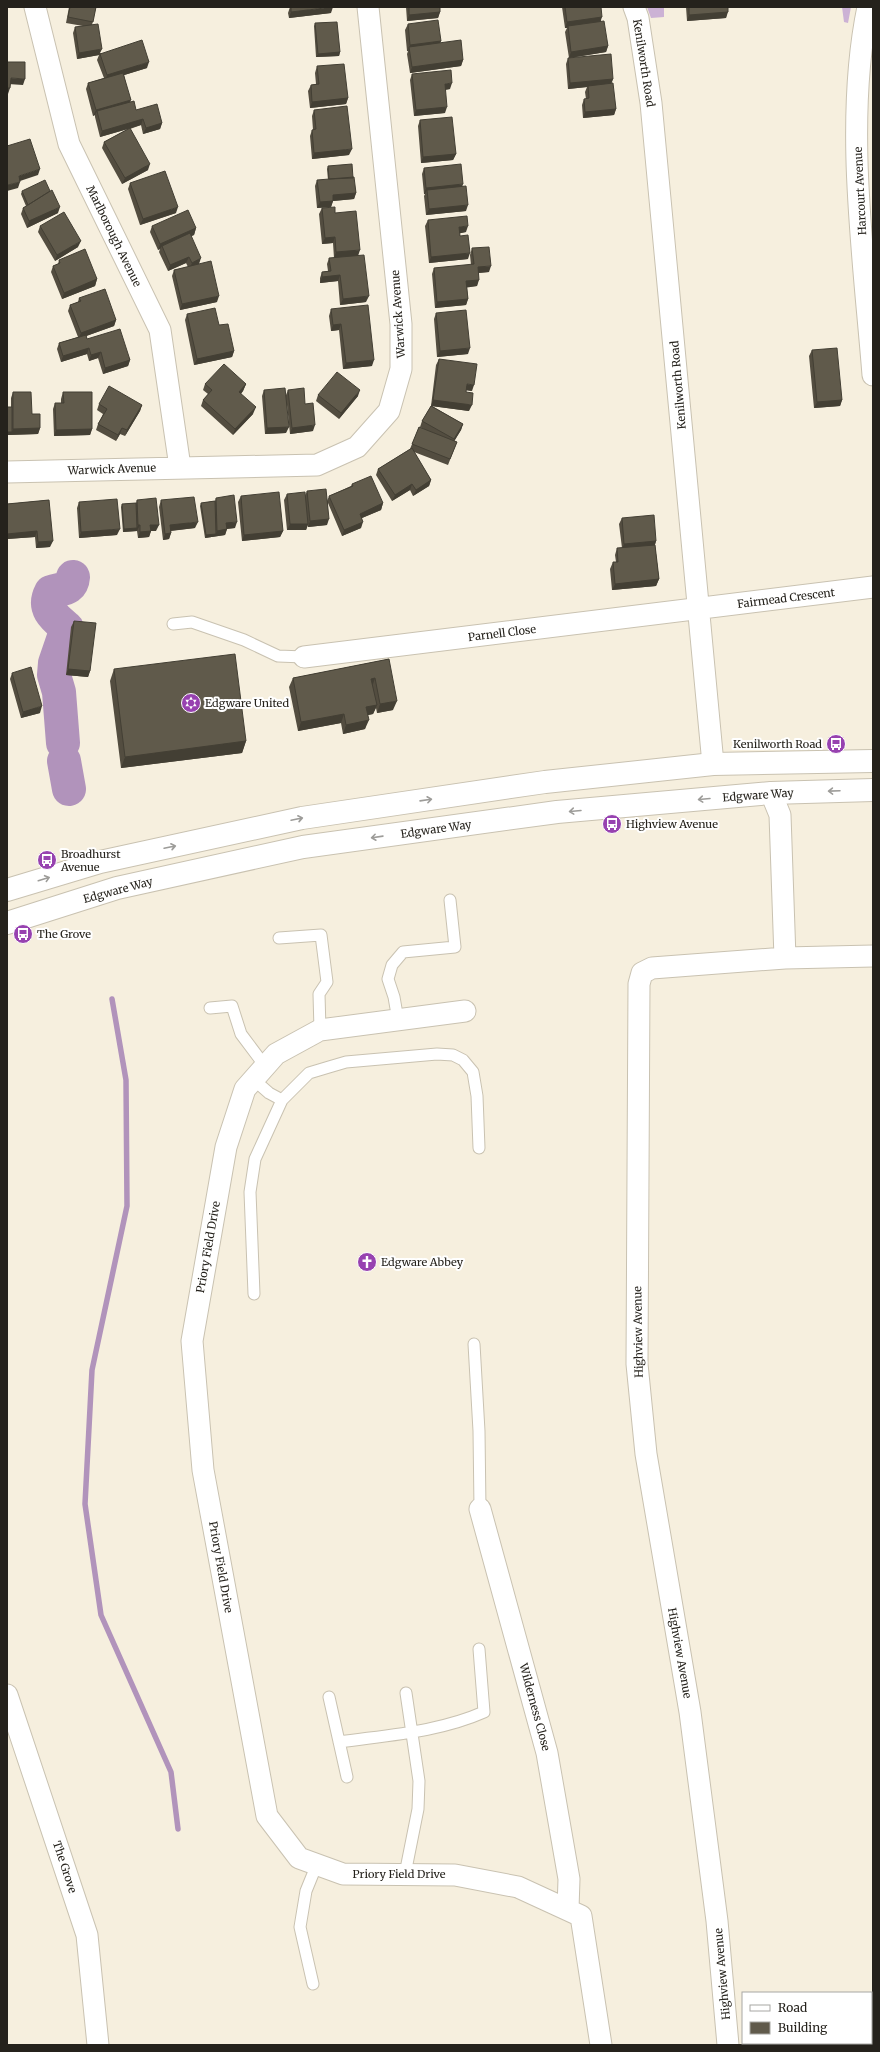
<svg xmlns="http://www.w3.org/2000/svg" width="880" height="2052" font-family="Merriweather,serif">
<style>
.green{fill:#ccb2d5}
.lines{fill:none;stroke-linecap:round;stroke-linejoin:round}
.stream{stroke:#b193bb;stroke-width:5.5}
.river{stroke:#b193bb;stroke-width:34}
.lane-casing{stroke:#c9c2b1;stroke-width:13}
.street-casing{stroke:#c9c2b1;stroke-width:23}
.highway-casing{stroke:#c9c2b1;stroke-width:24}
.lane{stroke:#fff;stroke-width:11}
.street{stroke:#fff;stroke-width:21}
.highway{stroke:#fff;stroke-width:22}
.wall{fill:#534d40}
.shaded-wall{fill:#433f34}
.building{fill:#605a4b;stroke:#433f34}
.oneway{stroke:#9d9c99}
.labels{text-anchor:middle;stroke-width:4;stroke-linejoin:round;paint-order:stroke}
.street-label{font-size:11px;fill:#25221c;stroke:#fff}
.poi-label{font-size:11px;fill:#25221c;stroke:#fff;text-anchor:start}
</style>
<rect width="100%" height="100%" fill="#f6efde"/>
<path class="green" d="M647,7H664V17L651,18Z
M842,7H851L848,23L844,22Z"/>
<g class="lines">
<path class="stream" d="M112,999L126,1080L127,1206L92,1370L85,1504L101,1615L171,1772L178,1829"/>
<path class="river" d="M63,743L59,692L54,675L55,663L67,628C55,618 42,609 51,592C61,588 72,591 73,577
M64,761L69,789"/>
<defs>
<path id="lane" d="M173,624L192,622L244,640L278,656L304,657
M279,938L321,935L327,982L319,994L320,1030
M210,1008L232,1006L241,1034L265,1066
M398,1020L394,997L388,979L392,965L403,952L455,947L450,900
M253,1079L269,1093L282,1100L309,1073L329,1067L346,1062L437,1054L453,1055L463,1060L473,1072L477,1096L479,1148
M254,1294L250,1192L255,1159L282,1100
M474,1344L479,1431L480,1509
M329,1697L347,1777
M339,1742C388,1735 439,1732 484,1712L479,1649
M405,1874L418,1809L419,1781L406,1693
M313,1984L300,1927L306,1891L317,1864"/>
<path id="street" d="M35,7L69,144L160,330L180,467
M634,7L638,18L651,103L713,764
M868,7C844,122 864,259 873,375
M7,472L317,465L357,447L389,411L401,369V324L368,7
M304,657L873,587
M771,793L780,815L785,958
M465,1011L320,1030L276,1054L245,1089L226,1147L192,1341L203,1470L267,1816L299,1858L343,1874L455,1875L518,1887L581,1916L601,2045
M480,1509L547,1753L569,1879L568,1909
M7,1695L87,1935L98,2045
M871,2041L873,2025
M728,2045L717,1921L690,1712L646,1454L637,1364L639,984L642,973L652,968L785,958L873,956"/>
<path id="highway" d="M7,890L100,862L302,818L545,782L713,764L873,761
M7,923L117,888L303,847L557,812L771,793L873,790"/>
</defs>
<use href="#lane" class="lane-casing"/>
<use href="#street" class="street-casing"/>
<use href="#highway" class="highway-casing"/>
<use href="#lane" class="lane"/>
<use href="#street" class="street"/>
<use href="#highway" class="highway"/>
</g>
<path class="wall" d="M69,7H96L92,25L100,53L147,68L124,75L130,102L136,110L162,123L160,129L143,134L141,125L130,129L148,170L122,184L102,148L104,142L128,129L100,137L95,117V115L93,116L86,89L88,83L104,78L97,60L99,55L77,59L73,33L75,27L83,26L66,23Z
M290,7L331,13L289,18L288,13Z
M406,7H440V12L438,18L407,21Z
M562,7H601V21L608,46L606,52L570,58L613,79L611,83L616,109L614,115L583,118L582,105L584,99H586L585,92L587,87L568,89L566,64L568,58H569L565,32L567,28H565Z
M686,7H728L726,18L687,21Z
M315,23L340,52L339,56L316,57L314,26Z
M408,24L441,41L440,43L463,60L461,66L410,73L407,54L408,51H407L405,30Z
M317,66L348,98L346,104L310,108L308,91L311,85L316,84L315,73Z
M412,74L450,89L445,90V113L414,116L410,80Z
M314,110L349,155L312,159L310,136L312,130H313L312,116Z
M420,120L456,154L453,160L421,163L418,126Z
M328,166L353,178L356,193L354,199L333,201L331,207L317,208L315,186L317,180H328L327,169Z
M424,168L462,186L466,211L426,215L424,196L425,194H424L422,174Z
M130,183L176,213L140,225L128,189Z
M22,191L58,213L27,228L21,214L23,208L26,206L21,194Z
M322,208L335,213L358,255L366,302L340,305L338,281L320,283V278L322,272L328,271L327,264L329,258H334L333,243L322,244L319,214Z
M428,220L466,232L459,233L460,236L468,259L429,263L425,226Z
M40,226L78,247L55,261L38,232Z
M152,226L196,228L194,235L191,236L199,264L217,302L180,310L172,276L174,270L188,267L186,263L168,271L159,252L160,249L158,250L150,232Z
M472,248L489,272L479,273L477,286L467,287L468,299L466,305L435,308L432,274L434,268L471,265L470,255Z
M59,260L97,279L95,286L62,299L51,272L53,266L58,264Z
M79,298L116,320L114,326L86,336L87,339L130,360L128,366L103,374L98,358L89,361L87,354L61,362L57,349L59,343L78,337L68,311L70,305L78,302Z
M331,309L372,366L343,369L339,330L331,331L329,316Z
M436,313L468,354L437,357L434,319Z
M187,314L219,325L234,351L232,357L194,365L185,320Z
M812,350L842,400L840,406L814,408L809,356Z
M439,359L472,391L466,390V392L469,411L432,406L463,424L461,430L454,441L457,442L448,465L414,452L431,480L429,486L413,496L410,490L392,501L376,475L378,469L410,449L419,427L427,431L420,427L422,421L431,406L436,365Z
M205,384H246L243,391L241,394L253,414L233,435L201,406L203,400L208,394L203,390Z
M264,390L286,395L288,390L305,404L313,431L290,434L287,405L286,433L265,434L262,396Z
M13,392L32,414L40,428L38,434L7,435L11,407V398Z
M63,392L92,429L90,435L54,436L53,409L55,403H61V399Z
M318,395L358,396L339,419L316,401Z
M99,404L142,405L140,411L125,436L120,434L116,441L96,430L98,424L103,414L97,410Z
M352,484L383,503L381,510L362,518L361,528L342,536L328,503L327,525L308,527V525L306,530H287L284,500L287,494L305,496L307,491L327,501L329,496L351,486Z
M241,496L283,531L280,537L242,541L238,502Z
M216,498L235,528L227,529L225,535L205,538L200,506L201,503L215,501Z
M49,500L50,547L36,548L35,537L7,539V504Z
M137,500L156,531H151L149,537L138,538L137,531L123,532L121,507L122,504L136,503Z
M161,500L195,528L171,531V533L169,539L163,540L159,507Z
M79,502L117,535L79,538L77,508Z
M622,518L656,541L655,545L659,579L656,586L612,590L610,569L613,562H616L615,555L617,548H622L619,524Z
M74,621L90,671L88,677L66,675L71,627Z
M389,659L393,710L377,713L376,708L373,714L368,715L365,729L343,734L341,723L298,731L289,687L293,678Z
M114,669L246,741L242,753L121,768L110,681Z
M12,673L40,713L21,718L10,679Z"/>
<path class="shaded-wall" d="M333,7L331,13L289,18L291,12Z
M440,12L438,18L407,21L409,15Z
M728,12L726,18L687,21L689,15Z
M602,17L600,23L568,26L567,28H565L567,22Z
M441,41L438,47H409L408,51H407L410,45Z
M608,46L606,52L569,58L571,52Z
M102,49L99,55L77,59L79,53Z
M340,52L339,56L316,57L318,54Z
M463,60L461,66L410,73L412,67Z
M149,62L147,68L105,81L107,75Z
M11,78L25,79L23,85L8,84Z
M613,79L611,85L588,86L587,87L568,89L570,83Z
M452,83L450,89L442,90L445,84Z
M7,88H10L8,94H7Z
M348,98L346,104L310,108L312,102Z
M131,100L129,106L97,111L95,115L93,116L96,110Z
M447,107L445,113L414,116L416,110Z
M616,109L614,115L583,118L585,112Z
M143,119L141,125L100,137L102,131Z
M162,123L160,129L143,134L146,128Z
M352,149L349,155L312,159L314,153Z
M456,154L453,160L421,163L423,157Z
M150,164L148,170L122,184L125,178Z
M40,169L38,175L17,182L19,176Z
M20,182L18,188L7,191L8,185Z
M463,184L461,191L427,190L425,194H424L426,188Z
M356,193L354,199L333,201L331,207L317,208L320,202L333,195Z
M468,205L466,211L426,215L429,209Z
M60,207L58,213L27,228L29,221Z
M178,207L176,213L140,225L143,219Z
M468,226L466,232L457,234L459,227Z
M196,228L194,235L163,248L162,246L160,249L158,250L160,244Z
M335,237L333,243L322,244L325,238Z
M81,241L78,247L55,261L57,255Z
M360,250L358,256L334,258L336,252Z
M470,253L468,259L429,263L431,257Z
M189,257L186,263L168,271L170,265Z
M201,258L199,264L189,269L192,263Z
M491,266L489,272L476,273L478,267Z
M340,275L338,281L320,283L322,277Z
M97,279L95,286L62,299L64,293Z
M479,280L477,286L464,288L466,281Z
M219,296L217,302L180,310L182,304Z
M369,296L366,302L340,305L343,299Z
M468,299L466,305L435,308L437,302Z
M116,320L114,326L78,339L81,333Z
M341,324L339,330L331,331L333,325Z
M89,348L87,354L61,362L63,356Z
M470,348L468,354L437,357L440,351Z
M234,351L232,357L194,365L197,359Z
M101,352L98,358L89,361L91,355Z
M130,360L128,366L103,374L105,368Z
M374,360L372,366L343,369L346,363Z
M246,384L243,391L237,398L239,392Z
M467,384L474,385L472,391L465,390Z
M360,390L358,396L339,419L341,413Z
M433,400L472,405L469,411L431,406Z
M842,400L840,406L814,408L817,402Z
M142,405L140,411L125,436L127,430Z
M256,407L253,414L233,435L235,429Z
M463,424L461,430L452,445L454,439Z
M315,425L313,431L290,434L292,428Z
M289,427L286,433L265,434L267,428Z
M40,428L38,434L7,435V432H12L13,429Z
M122,428L120,434L116,441L118,435Z
M92,429L90,435L54,436L56,430Z
M431,480L429,486L413,496L416,490Z
M412,484L410,490L392,501L395,495Z
M383,503L381,510L357,520L360,514Z
M329,519L327,525L308,527L310,521Z
M198,522L195,528L168,531L170,525Z
M237,522L235,528L224,529L226,523Z
M363,522L361,528L342,536L344,530Z
M290,524H308L306,530H287Z
M138,525H140L137,531L123,532L124,529L137,528Z
M150,525H159L156,531H151L149,537L138,538L140,532Z
M120,529L117,535L79,538L81,532Z
M227,529L225,535L205,538L206,535L216,534L217,531Z
M37,531L35,537L7,539V534Z
M283,531L280,537L242,541L244,535Z
M171,533L169,539L163,540L165,534Z
M53,541L50,547L36,548L38,542Z
M656,541L654,547L622,550L624,544Z
M659,579L656,586L612,590L615,584Z
M68,669L90,671L88,677L66,675Z
M375,678L372,687L371,679Z
M397,701L393,710L377,713L380,704Z
M377,705L373,714L363,716L366,707Z
M42,706L40,713L21,718L23,712Z
M344,714L341,723L298,731L301,722Z
M369,720L365,729L343,734L346,725Z
M246,741L242,753L121,768L125,757Z"/>
<path class="building" d="M70,7H96L93,22L68,17Z
M291,7H333L291,12Z
M409,7H440V12L409,15Z
M565,7H601L602,17L567,22Z
M689,7H728V12L689,15Z
M438,20L441,41L410,45L408,24Z
M604,21L608,46L571,52L568,26Z
M337,22L340,52L318,54L315,23Z
M98,24L102,49L79,53L75,27Z
M142,40L149,62L107,75L100,54Z
M461,40L463,60L412,67L409,47Z
M611,54L613,79L570,83L568,58Z
M7,62H25V79L11,78L10,88H7Z
M344,64L348,98L312,102L311,85L319,84L317,66Z
M451,70L452,83L445,84L447,107L416,110L412,74Z
M123,73L131,100L96,110L88,83Z
M613,83L616,109L585,112L584,99L589,98L588,86Z
M134,101L136,110L157,104L162,123L146,128L143,119L102,131L97,111Z
M347,106L352,149L314,153L312,130L316,129L314,110Z
M452,117L456,154L423,157L420,120Z
M130,128L150,164L125,178L104,142Z
M30,139L40,169L19,176L20,182L8,185L7,183V146Z
M352,164L353,178L329,179L328,166Z
M461,164L463,184L426,188L424,168Z
M165,171L178,207L143,219L130,183Z
M354,177L356,193L333,195V201L320,202L317,180Z
M45,180L50,191L28,205L22,191Z
M466,186L468,205L429,209L427,190Z
M52,190L60,207L29,221L23,208Z
M335,207V213L356,211L360,250L336,252L335,237L325,238L322,208Z
M188,210L196,228L160,244L152,226Z
M64,212L81,241L57,255L40,226Z
M467,216L468,226L459,227L460,236L468,235L470,253L431,257L428,220Z
M190,233L201,258L192,263L189,257L170,265L162,246Z
M489,247L491,266L478,267L479,280L466,281L468,299L437,302L434,268L474,264L472,248Z
M85,249L97,279L64,293L53,266L60,263L59,260Z
M364,255L369,296L343,299L340,275L322,277V272L331,271L329,258Z
M211,261L219,296L182,304L174,270Z
M105,289L116,320L81,333L70,305L81,301L79,298Z
M368,305L374,360L346,363L341,324L333,325L331,309Z
M215,308L219,325L228,324L234,351L197,359L187,314Z
M466,310L470,348L440,351L436,313Z
M120,329L130,360L105,368L101,352L91,355L89,348L63,356L59,343L86,335L87,339Z
M837,348L842,400L817,402L812,350Z
M439,359L477,364L474,385L467,384L466,392L473,393L472,405L433,400Z
M224,364L246,384L239,392L256,407L235,429L203,400L212,390L205,384Z
M337,372L360,390L341,413L318,395Z
M109,386L142,405L127,430L122,428L118,435L98,424L107,409L99,404Z
M285,388L289,427L267,428L264,390Z
M304,388L305,404L313,403L315,425L292,428L288,390Z
M13,392H31L32,414H40V428L13,429Z
M63,392H92V429L56,430L55,403H64Z
M431,406L463,424L454,439L422,421Z
M7,407H12V432H7Z
M419,427L457,442L450,459L412,444Z
M412,448L431,480L416,490L412,484L395,495L378,469Z
M371,476L383,503L360,514L363,522L344,530L329,496L353,486L352,484Z
M326,489L329,519L310,521L307,491Z
M279,492L283,531L244,535L241,496Z
M305,492L308,524H290L287,494Z
M234,495L237,522L226,523L227,529L217,531L216,498Z
M194,497L198,522L170,525L171,533L165,534L161,500Z
M156,498L159,525H150L151,531L140,532V525H138L137,500Z
M117,499L120,529L81,532L79,502Z
M49,500L53,541L38,542L37,531L7,534V504Z
M215,501L216,534L206,535L201,503Z
M136,503L137,528L124,529L122,504Z
M654,515L656,541L624,544L622,518Z
M655,545L659,579L615,584L613,562H618L617,548Z
M74,621L96,623L90,671L68,669Z
M235,654L246,741L125,757L114,669Z
M389,659L397,701L380,704L375,678L371,679L377,705L366,707L369,720L346,725L344,714L301,722L293,678Z
M31,667L42,706L23,712L12,673Z"/>
<defs><path id="oneway-shaft" d="M-6 0H5M1.5-3L5.5 0L1.5 3" fill="none" stroke-width="1.6" stroke-linecap="round" stroke-linejoin="round"/></defs>
<g class="oneway">
<use href="#oneway-shaft" transform="translate(834 791) rotate(178)"/>
<use href="#oneway-shaft" transform="translate(704 799) rotate(175)"/>
<use href="#oneway-shaft" transform="translate(426 800) rotate(-8)"/>
<use href="#oneway-shaft" transform="translate(575 811) rotate(175)"/>
<use href="#oneway-shaft" transform="translate(297 819) rotate(-12)"/>
<use href="#oneway-shaft" transform="translate(377 837) rotate(172)"/>
<use href="#oneway-shaft" transform="translate(170 847) rotate(-12)"/>
<use href="#oneway-shaft" transform="translate(44 879) rotate(-17)"/>
</g>
<defs>
<symbol id="synagogue-disc" viewBox="-11 -11 22 22"><circle r="9.5" fill="#9742b0" stroke="#fff"/><path d="M0-6.5L5.6 3.2H-5.6ZM0 6.5L5.6-3.2H-5.6Z" fill="#fff"/></symbol>
<symbol id="bus-disc" viewBox="-11 -11 22 22"><circle r="9.5" fill="#9742b0" stroke="#fff"/><path d="M-5-6H5V4H4V6H2V4H-2V6H-4V4H-5ZM-3.5-4V0h7V-4ZM-3.5 1.2v1.5H-2V1.2ZM2 1.2v1.5H3.5V1.2Z" fill="#fff"/></symbol>
<symbol id="church-disc" viewBox="-11 -11 22 22"><circle r="9.5" fill="#9742b0" stroke="#fff"/><path d="M-1.2-6h2.4v3.5h3.3v2.4h-3.3V6h-2.4V-.1h-3.3v-2.4h3.3Z" fill="#fff"/></symbol>
</defs>
<g fill-rule="evenodd">
<use href="#synagogue-disc" x="180" y="692" width="22" height="22"/>
<use href="#bus-disc" x="825" y="733" width="22" height="22"/>
<use href="#bus-disc" x="601" y="813" width="22" height="22"/>
<use href="#bus-disc" x="36" y="849" width="22" height="22"/>
<use href="#bus-disc" x="12" y="923" width="22" height="22"/>
<use href="#church-disc" x="356" y="1251" width="22" height="22"/>
</g>
<g class="labels">
<g class="street-label">
<text transform="translate(644 63) rotate(81)" y="4">Kenilworth Road</text>
<text transform="translate(860 191) rotate(-93)" y="4">Harcourt Avenue</text>
<text transform="translate(114 236) rotate(64)" y="4">Marlborough Avenue</text>
<text transform="translate(398 314) rotate(-94)" y="4">Warwick Avenue</text>
<text transform="translate(678 385) rotate(-95)" y="4">Kenilworth Road</text>
<text transform="translate(112 469) rotate(-2)" y="4">Warwick Avenue</text>
<text transform="translate(786 598) rotate(-7)" y="4">Fairmead Crescent</text>
<text transform="translate(502 633) rotate(-7)" y="4">Parnell Close</text>
<text transform="translate(758 795) rotate(-4)" y="4">Edgware Way</text>
<text transform="translate(436 829) rotate(-8)" y="4">Edgware Way</text>
<text transform="translate(118 890) rotate(-15)" y="4">Edgware Way</text>
<text transform="translate(208 1247) rotate(-80)" y="4">Priory Field Drive</text>
<text transform="translate(638 1332) rotate(-91)" y="4">Highview Avenue</text>
<text transform="translate(221 1567) rotate(80)" y="4">Priory Field Drive</text>
<text transform="translate(680 1653) rotate(80)" y="4">Highview Avenue</text>
<text transform="translate(535 1707) rotate(75)" y="4">Wilderness Close</text>
<text transform="translate(65 1867) rotate(72)" y="4">The Grove</text>
<text x="399" y="1878">Priory Field Drive</text>
<text transform="translate(722 1974) rotate(-95)" y="4">Highview Avenue</text>
</g>
<g class="poi-label">
<text x="205" y="707">Edgware United</text>
<text x="822" y="748" text-anchor="end">Kenilworth Road</text>
<text x="626" y="828">Highview Avenue</text>
<text x="61" y="858">Broadhurst<tspan x="61" dy="13">Avenue</tspan></text>
<text x="37" y="938">The Grove</text>
<text x="381" y="1266">Edgware Abbey</text>
</g>
</g>
<rect width="880" height="2052" fill="none" stroke="#25221c" stroke-width="16"/>
<rect x="742" y="1992" width="130" height="52" fill="#ffffff" stroke="#a8a7a4"/>
<rect x="750" y="2005" width="20" height="6" fill="#ffffff" stroke="#a8a7a4"/>
<text x="778" y="2012" font-size="12" fill="#25221c">Road</text>
<rect x="750" y="2022" width="20" height="12" fill="#605a4b" stroke="#a8a7a4"/>
<text x="778" y="2032" font-size="12" fill="#25221c">Building</text>
</svg>
